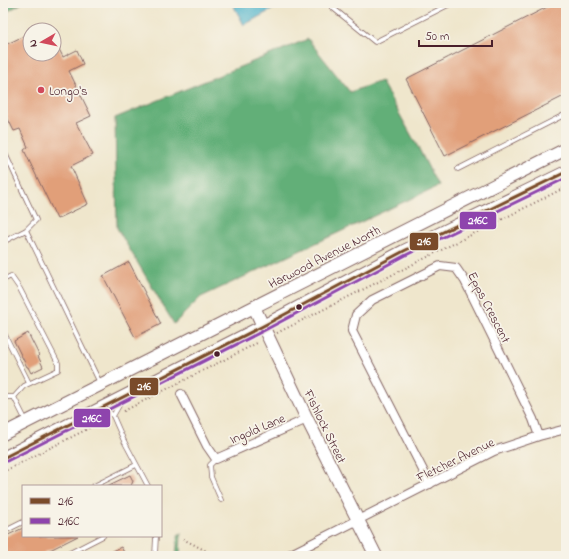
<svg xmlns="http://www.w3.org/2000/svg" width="569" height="559" font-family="'Indie Flower',sans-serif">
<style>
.forest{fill:#62af78;stroke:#566752}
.water{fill:#4bb2ca;stroke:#4a687a}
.building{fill:#e19f79}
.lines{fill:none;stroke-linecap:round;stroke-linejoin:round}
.lane-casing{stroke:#846563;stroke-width:5.5}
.street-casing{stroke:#846563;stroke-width:10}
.secondary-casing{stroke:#846563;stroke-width:14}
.path{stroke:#846563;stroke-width:2;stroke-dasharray:1 3;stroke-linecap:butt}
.lane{stroke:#fff;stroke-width:4}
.street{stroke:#fff;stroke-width:8}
.secondary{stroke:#fff;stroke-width:12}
.bus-1-casing{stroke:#f7f3e8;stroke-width:6}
.bus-2-casing{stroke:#f7f3e8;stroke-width:6}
.bus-1{stroke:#7a4b2a;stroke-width:3}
.bus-2{stroke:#8e44ad;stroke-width:3}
.poi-dot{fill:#d1495b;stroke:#f7f3e8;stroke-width:1.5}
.bus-dot{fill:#4a1f2b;stroke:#f7f3e8;stroke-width:1.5}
.labels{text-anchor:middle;stroke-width:3.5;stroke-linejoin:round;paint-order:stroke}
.poi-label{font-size:13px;fill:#4a1f2b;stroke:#f7f3e8;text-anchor:start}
.street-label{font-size:13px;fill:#4a1f2b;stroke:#f7f3e8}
.line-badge{stroke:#f7f3e8;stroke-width:1.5}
.badge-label{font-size:11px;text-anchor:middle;font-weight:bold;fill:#fff}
</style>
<rect width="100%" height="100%" fill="#f7f3e8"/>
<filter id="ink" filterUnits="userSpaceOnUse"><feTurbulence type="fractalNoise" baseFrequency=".025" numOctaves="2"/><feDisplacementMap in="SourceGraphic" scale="8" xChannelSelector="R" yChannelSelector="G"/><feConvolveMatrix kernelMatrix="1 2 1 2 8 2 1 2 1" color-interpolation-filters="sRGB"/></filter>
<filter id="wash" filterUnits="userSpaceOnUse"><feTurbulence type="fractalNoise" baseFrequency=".012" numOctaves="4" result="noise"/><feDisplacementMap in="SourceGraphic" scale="16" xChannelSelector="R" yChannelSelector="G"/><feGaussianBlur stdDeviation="0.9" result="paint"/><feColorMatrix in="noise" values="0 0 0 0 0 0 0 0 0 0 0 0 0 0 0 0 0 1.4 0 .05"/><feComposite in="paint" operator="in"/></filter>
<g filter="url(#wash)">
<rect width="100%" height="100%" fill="#efe6cc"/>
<path class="forest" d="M3,3H22L3,14Z
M308,39L350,92L381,81L419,149L438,186L201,297L174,324L117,228L115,118Z
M181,533L180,556H176L178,535Z"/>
<path class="water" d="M232,3H281L282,4L244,25Z"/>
<g id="blocks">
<path class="building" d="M555,3H566V95L445,156L406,79Z
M30,33V54H54V39L63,57L77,50L83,64L69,71L91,116L76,123L93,155L71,166L88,204L57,219L24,150L28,147L20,129L14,131L3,109V46Z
M129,262L161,324L135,337L103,276Z
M28,333L39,355L38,356L43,367L31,373L28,367H27L14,341Z
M130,475L133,481L131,486H107Z
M23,528V536H78L38,556H3V542L6,540L4,537Z
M121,547L126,556H103Z"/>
</g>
</g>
<g filter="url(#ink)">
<use href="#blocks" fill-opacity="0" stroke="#846563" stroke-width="1"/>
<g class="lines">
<defs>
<path id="lane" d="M330,3L333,8L375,42L452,3
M3,149L36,220L26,230
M458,169L566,114
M3,242L26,230L100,383
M3,280L11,276L20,289L58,363V370L24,386L14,397
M3,331L29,383
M3,397H14L26,421
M105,408L113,416L124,441L148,486
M113,416L121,402
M216,459L210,465L211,477L221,500
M94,486L136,465
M3,532L23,522
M64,556L103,536
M155,556L156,536"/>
<path id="street" d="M181,394L207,446L216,459L307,419
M430,484L352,331L356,315L372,300L440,266L456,268L465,281L533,419L539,436
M287,556L494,451L539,436L566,429"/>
<path id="secondary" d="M254,307L307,419L376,556
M3,434L566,149
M3,458L263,326L404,251L566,172"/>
</defs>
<use href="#lane" class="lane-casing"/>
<use href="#street" class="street-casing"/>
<use href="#secondary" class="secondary-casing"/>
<path class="path" d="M277,333L566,187
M124,411L259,342
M3,472L107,419
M183,539L216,556"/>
<use href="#lane" class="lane"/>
<use href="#street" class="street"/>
<use href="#secondary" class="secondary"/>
<defs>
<path id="bus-1" d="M3,458L263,326L404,251L566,172"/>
<path id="bus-2" d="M5,462L265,330L406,255L566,178"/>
</defs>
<use href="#bus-1" class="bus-1-casing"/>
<use href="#bus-2" class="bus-2-casing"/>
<use href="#bus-1" class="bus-1"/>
<use href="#bus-2" class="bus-2"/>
</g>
</g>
<circle class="poi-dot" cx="41" cy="90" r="4"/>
<g class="bus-dot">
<circle cx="299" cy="307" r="3.5"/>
<circle cx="217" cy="354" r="3.5"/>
</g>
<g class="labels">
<g class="poi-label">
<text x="49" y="95">Longo's</text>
</g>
<g class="street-label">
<text transform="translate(324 256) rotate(-27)" y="5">Harwood Avenue North</text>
<text transform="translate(490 307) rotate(63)" y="5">Epps Crescent</text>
<text transform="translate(326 426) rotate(64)" y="5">Fishlock Street</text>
<text transform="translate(257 428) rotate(-23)" y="5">Ingold Lane</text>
<text transform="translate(455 459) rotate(-26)" y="5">Fletcher Avenue</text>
</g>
</g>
<g class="line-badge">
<rect x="459" y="211" width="38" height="19" rx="4" fill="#8e44ad"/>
<rect x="409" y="232" width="30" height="19" rx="4" fill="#7a4b2a"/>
<rect x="129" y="377" width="30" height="19" rx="4" fill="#7a4b2a"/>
<rect x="73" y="408" width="38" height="20" rx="4" fill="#8e44ad"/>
</g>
<g class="badge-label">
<text x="478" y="224">216C</text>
<text x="424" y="245">216</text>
<text x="144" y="390">216</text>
<text x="92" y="422">216C</text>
</g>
<rect width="569" height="559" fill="none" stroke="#f7f3e8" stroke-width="16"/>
<rect x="22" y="485" width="140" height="52" fill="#f7f3e8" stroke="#b29e9c"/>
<rect x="30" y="498" width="20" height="6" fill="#7a4b2a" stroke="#b29e9c"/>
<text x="58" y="505" font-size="12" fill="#4a1f2b">216</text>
<rect x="30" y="518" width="20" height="6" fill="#8e44ad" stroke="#b29e9c"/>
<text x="58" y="525" font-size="12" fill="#4a1f2b">216C</text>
<g transform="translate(42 42) rotate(261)"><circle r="19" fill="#f7f3e8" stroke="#b29e9c"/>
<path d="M0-3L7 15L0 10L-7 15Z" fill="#d1495b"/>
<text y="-6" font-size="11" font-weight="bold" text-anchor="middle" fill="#4a1f2b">N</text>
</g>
<path d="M419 40v6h73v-6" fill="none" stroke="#4a1f2b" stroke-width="2"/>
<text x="425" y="40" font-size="12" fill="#4a1f2b" stroke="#f7f3e8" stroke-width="3" paint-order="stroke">50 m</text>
</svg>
